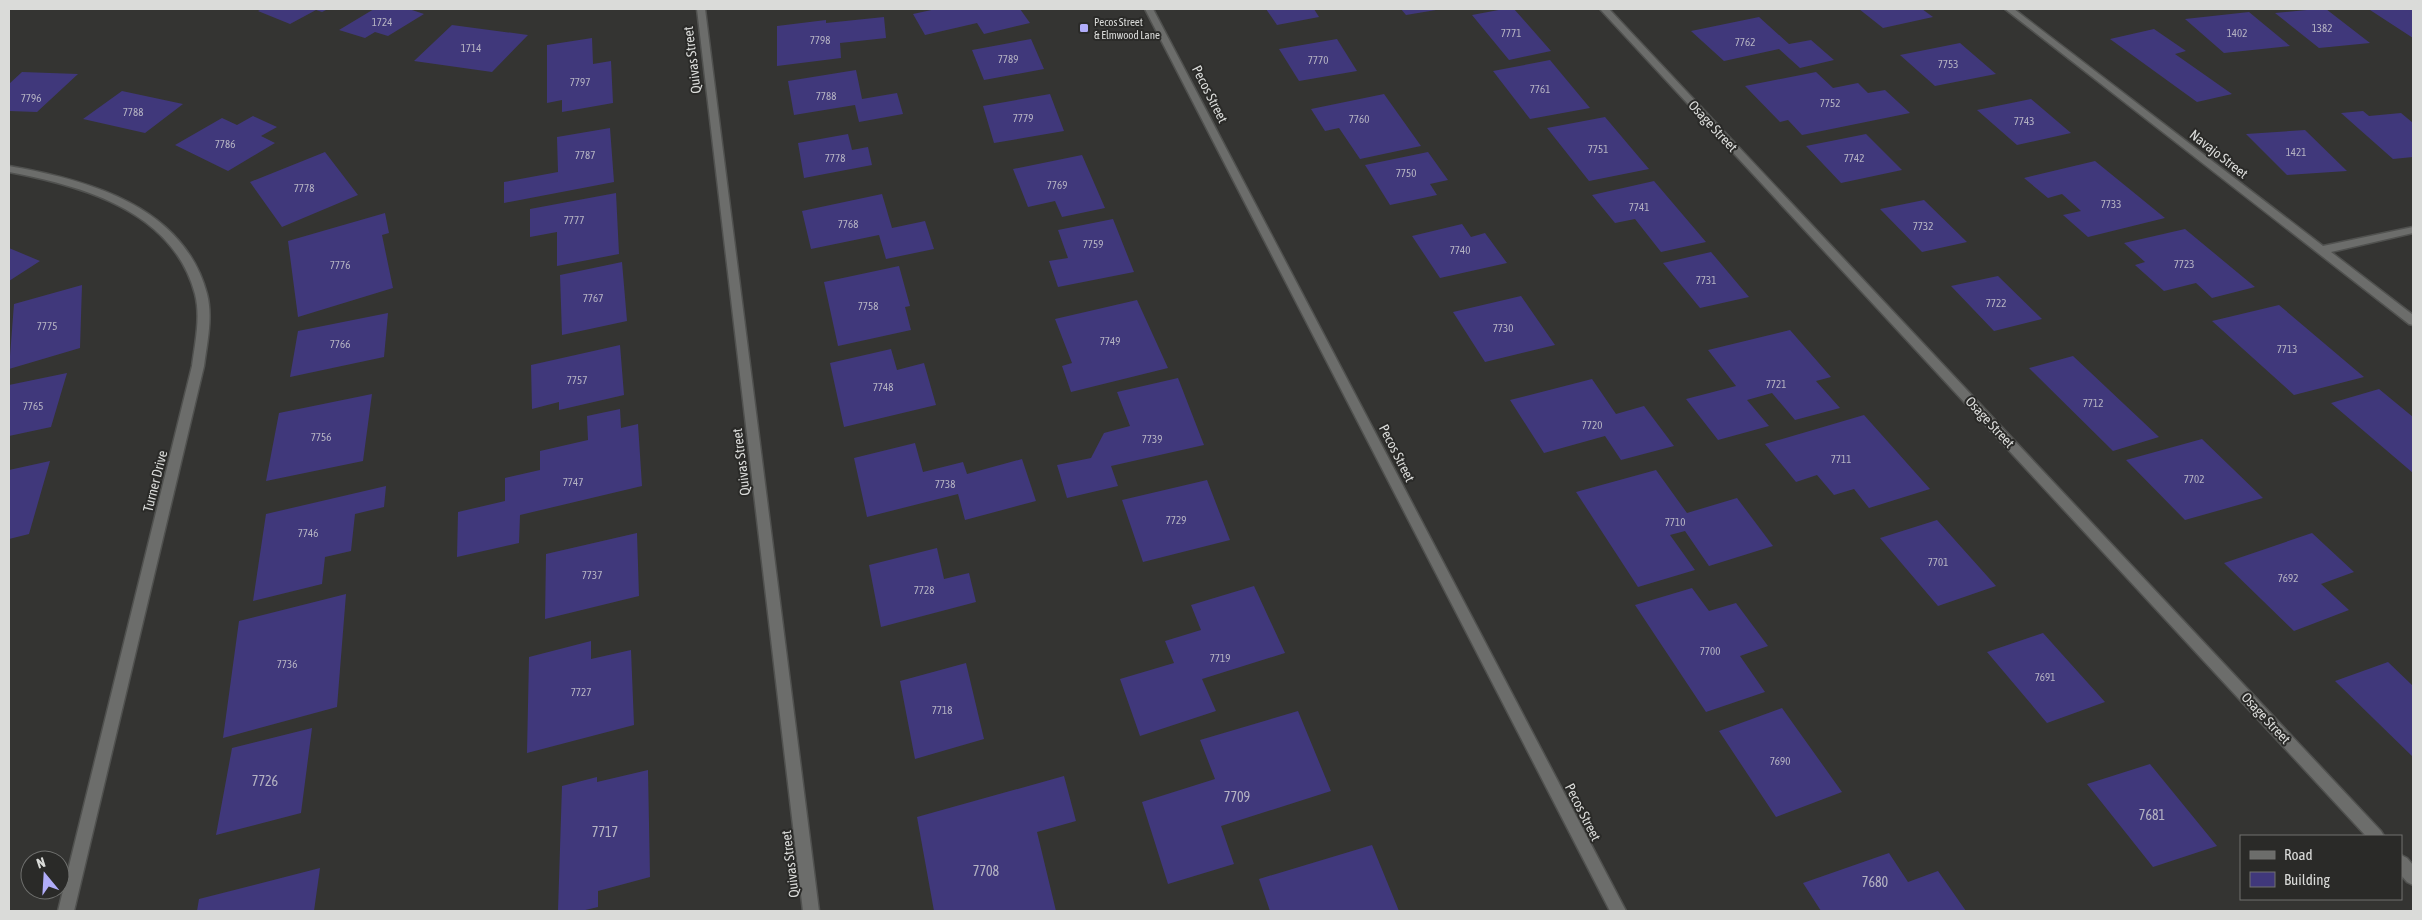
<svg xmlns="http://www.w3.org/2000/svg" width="2422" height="920" font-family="'Asap Condensed',sans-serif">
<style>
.building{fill:#40387b}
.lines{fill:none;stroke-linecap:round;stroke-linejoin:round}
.street-casing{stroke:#50514f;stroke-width:3}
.secondary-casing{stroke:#50514f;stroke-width:3}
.street{fill:#6c6d6b;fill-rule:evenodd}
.secondary{fill:#6c6d6b;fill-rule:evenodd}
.poi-dot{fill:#b1adfa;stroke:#2a2a28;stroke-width:2}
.labels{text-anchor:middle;stroke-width:4;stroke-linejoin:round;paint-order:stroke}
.number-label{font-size:11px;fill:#b4b2c2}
.far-poi-label{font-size:11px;fill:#dadbd9;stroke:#2a2a28;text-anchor:start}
.street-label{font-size:14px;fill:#dadbd9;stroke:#2a2a28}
.near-number-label{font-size:14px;fill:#b4b2c2}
</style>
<rect width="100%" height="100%" fill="#343432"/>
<path class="building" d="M262,9H328L322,12L316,10L290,24L258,11Z
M374,9H409L424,14L388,36L375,32L365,38L339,30Z
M936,9H1020L1030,23L984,34L977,23L925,35L913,14Z
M1266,9H1314L1319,17L1277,25Z
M1401,9H1436V10L1406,15Z
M1504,9H1514L1551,51L1509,60L1472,15Z
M1859,9H1922L1933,17L1883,28Z
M2317,9H2326L2370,43L2319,48L2275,13Z
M2377,9H2413V38L2370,10Z
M2249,12L2290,46L2224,53L2185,19Z
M884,17L886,38L840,43L841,58L777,66V26L826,20V23Z
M1759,17L1789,44L1811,40L1834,60L1800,68L1779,49L1724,61L1691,31Z
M452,25L528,35L492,72L414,61Z
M2154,29L2186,51L2175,54L2232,94L2197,102L2110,39Z
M592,38L593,64L611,61L613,103L562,112V100L547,103V45Z
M1031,39L1044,69L984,80L972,50Z
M1337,39L1357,71L1299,81L1279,49Z
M1960,43L1996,74L1935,86L1900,55Z
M1550,60L1590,108L1530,119L1493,71Z
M856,70L862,99L897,93L903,114L859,122L855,105L794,115L788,81Z
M22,72L78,74L37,112L9,111V84Z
M1816,72L1833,88L1858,83L1868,93L1885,90L1910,113L1802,135L1788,120L1780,122L1745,86Z
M122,91L183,104L145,133L83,119Z
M1050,94L1064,131L994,143L983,106Z
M1384,94L1421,146L1360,159L1339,128L1325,131L1311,109Z
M2031,99L2071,133L2017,145L1977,110Z
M2363,111L2369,116L2401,113L2413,123V157L2393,159L2341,113Z
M253,116L277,127L261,136L275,143L228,171L175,145L222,118L237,125Z
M1605,117L1649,169L1589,181L1547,128Z
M610,128L614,182L504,203V182L558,172L557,137Z
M2305,130L2347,171L2287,175L2246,134Z
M848,134L852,150L868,147L872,165L804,178L798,143Z
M1866,134L1902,170L1841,183L1806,146Z
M325,152L358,195L282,227L250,182Z
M1428,152L1448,180L1430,184L1437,195L1390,205L1365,165Z
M1082,155L1105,208L1062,217L1055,201L1028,207L1013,169Z
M2095,161L2165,218L2088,237L2063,215L2081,211L2062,194L2048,198L2024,178Z
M1654,181L1706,242L1661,252L1635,219L1615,223L1592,195Z
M616,193L619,254L557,266V232L530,237V209Z
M882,194L892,228L925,221L934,249L886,259L879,235L811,249L802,211Z
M1924,200L1967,242L1922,252L1880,209Z
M385,213L389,233L382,235L393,288L298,317L288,241Z
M1113,219L1134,272L1058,287L1049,261L1068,258L1058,230Z
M1462,224L1471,237L1485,233L1507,263L1440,278L1412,236Z
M2185,229L2255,287L2212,298L2196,283L2164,291L2135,265L2145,262L2124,243Z
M9,248L40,261L9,281Z
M1711,252L1749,297L1700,308L1663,263Z
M622,262L627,321L562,335L560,275Z
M899,266L910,306L905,307L911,330L838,346L824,282Z
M1998,276L2042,319L1994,331L1951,286Z
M82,285L80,348L9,369L14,304Z
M1521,296L1555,345L1485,362L1453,312Z
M1137,300L1168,368L1071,392L1062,366L1072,363L1055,319Z
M2279,305L2364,377L2294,395L2212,321Z
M388,313L384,357L290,377L298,331Z
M1790,330L1831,377L1816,381L1840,408L1795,420L1772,393L1747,400L1769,426L1718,440L1686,399L1736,386L1708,350Z
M620,345L624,395L559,410V402L532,409L531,365Z
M891,349L897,370L924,363L936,405L844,427L830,363Z
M2073,356L2159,437L2113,451L2029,368Z
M67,373L51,427L9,436V385Z
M1178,378L1204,445L1111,466L1118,486L1067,498L1057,465L1091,458L1104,433L1130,426L1117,392Z
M1592,379L1616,414L1644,406L1674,446L1621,460L1605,436L1544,453L1510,400Z
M2379,389L2413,417V473L2331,403Z
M372,394L363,461L266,481L279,413Z
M620,409L621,428L638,424L642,486L520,515L519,543L457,557L458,512L505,501V478L540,470V451L588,440L587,416Z
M1864,415L1930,489L1869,508L1854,489L1834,495L1817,475L1796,482L1765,444Z
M2202,439L2263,498L2185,520L2126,460Z
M915,443L923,472L963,462L967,474L1022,459L1036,501L965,520L958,494L867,517L854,458Z
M50,461L29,534L9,539V470Z
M1656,470L1687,513L1737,498L1773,546L1709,566L1685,531L1670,535L1695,570L1638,587L1576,492Z
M1207,480L1230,540L1143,562L1122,500Z
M386,486L384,507L355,514L351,551L325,557L322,584L253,601L266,514Z
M1937,520L1996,586L1938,606L1880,538Z
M637,533L639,596L545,619L546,554Z
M2312,533L2354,572L2321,584L2349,610L2294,631L2224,563Z
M937,548L944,579L969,573L976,602L881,627L869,565Z
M1254,586L1285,653L1202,679L1216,711L1140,736L1120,679L1174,663L1165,641L1201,630L1191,605Z
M1692,588L1709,611L1736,603L1768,646L1740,656L1765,692L1706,712L1635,605Z
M346,594L337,707L223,738L239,621Z
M2043,633L2105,702L2047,723L1987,652Z
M591,641V659L631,650L634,725L527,753L529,657Z
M2388,662L2413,686V757L2335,681Z
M966,663L984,739L915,759L900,681Z
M1782,708L1842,792L1776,817L1719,731Z
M1298,711L1331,791L1221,826L1234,864L1168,884L1142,802L1215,779L1200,740Z
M312,728L301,813L216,835L232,748Z
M2150,764L2217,846L2153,867L2087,784Z
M648,770L650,877L598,891V907L581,911H558L562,786L597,777V782Z
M1064,776L1076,821L1037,832L1056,911H934L917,817Z
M1372,845L1399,911H1270L1259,879Z
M1889,853L1908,882L1938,871L1966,911H1821L1803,883Z
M320,868L314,911H197L199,899Z"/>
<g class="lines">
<defs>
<path id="street" d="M697,9H705L819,911H803Z
M1600,9H1609L2381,831L2384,836H2366Z
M2005,9H2014L2323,246L2413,227V233L2331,252L2413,315V325L2409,324Z
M9,166C88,180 184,206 207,294C213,317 207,343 204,366L74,911H58L192,366C195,343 201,317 195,294C173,211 83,186 9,172Z
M2401,855L2407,858L2413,865V885L2407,882L2401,875Z"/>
<path id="secondary" d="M1145,9H1153L1626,911H1610Z"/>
</defs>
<use href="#street" class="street-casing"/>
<use href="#secondary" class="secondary-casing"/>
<use href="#street" class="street"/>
<use href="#secondary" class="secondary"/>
</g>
<rect class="poi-dot" x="1079" y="23" width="10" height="10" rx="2.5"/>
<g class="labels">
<g class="number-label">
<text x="382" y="26">1724</text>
<text x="2322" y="32">1382</text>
<text x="1511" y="37">7771</text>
<text x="2237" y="37">1402</text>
<text x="820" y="44">7798</text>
<text x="1745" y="46">7762</text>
<text x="471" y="52">1714</text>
<text x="1008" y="63">7789</text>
<text x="1318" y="64">7770</text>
<text x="1948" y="68">7753</text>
<text x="580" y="86">7797</text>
<text x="1540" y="93">7761</text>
<text x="826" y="100">7788</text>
<text x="31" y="102">7796</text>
<text x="1830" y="107">7752</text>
<text x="133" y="116">7788</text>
<text x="1023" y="122">7779</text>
<text x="1359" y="123">7760</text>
<text x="2024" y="125">7743</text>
<text x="225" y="148">7786</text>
<text x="1598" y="153">7751</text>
<text x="2296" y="156">1421</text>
<text x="585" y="159">7787</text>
<text x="835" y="162">7778</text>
<text x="1854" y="162">7742</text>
<text x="1406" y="177">7750</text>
<text x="1057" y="189">7769</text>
<text x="304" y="192">7778</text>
<text x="2111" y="208">7733</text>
<text x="1639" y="211">7741</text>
<text x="574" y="224">7777</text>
<text x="848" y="228">7768</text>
<text x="1923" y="230">7732</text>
<text x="1093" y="248">7759</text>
<text x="1460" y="254">7740</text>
<text x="2184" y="268">7723</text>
<text x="340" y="269">7776</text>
<text x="1706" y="284">7731</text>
<text x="593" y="302">7767</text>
<text x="1996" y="307">7722</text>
<text x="868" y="310">7758</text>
<text x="47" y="330">7775</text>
<text x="1503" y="332">7730</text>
<text x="1110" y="345">7749</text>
<text x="340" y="348">7766</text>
<text x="2287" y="353">7713</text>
<text x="577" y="384">7757</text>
<text x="1776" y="388">7721</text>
<text x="883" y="391">7748</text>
<text x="2093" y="407">7712</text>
<text x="33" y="410">7765</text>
<text x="1592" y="429">7720</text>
<text x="321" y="441">7756</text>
<text x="1152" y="443">7739</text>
<text x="1841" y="463">7711</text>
<text x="2194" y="483">7702</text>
<text x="573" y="486">7747</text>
<text x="945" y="488">7738</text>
<text x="1176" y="524">7729</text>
<text x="1675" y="526">7710</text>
<text x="308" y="537">7746</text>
<text x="1938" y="566">7701</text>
<text x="592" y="579">7737</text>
<text x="2288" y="582">7692</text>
<text x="924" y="594">7728</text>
<text x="1710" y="655">7700</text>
<text x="1220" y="662">7719</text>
<text x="287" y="668">7736</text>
<text x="2045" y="681">7691</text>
<text x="581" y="696">7727</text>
<text x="942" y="714">7718</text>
<text x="1780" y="765">7690</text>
</g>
<g class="far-poi-label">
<text x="1094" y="26">Pecos Street<tspan x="1094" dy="13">&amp; Elmwood Lane</tspan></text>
</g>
<g class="street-label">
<text transform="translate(692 60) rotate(-97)" y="5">Quivas Street</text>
<text transform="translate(1210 94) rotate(63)" y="5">Pecos Street</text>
<text transform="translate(1713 126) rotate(47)" y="5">Osage Street</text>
<text transform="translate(2219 154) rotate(38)" y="5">Navajo Street</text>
<text transform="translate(1990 422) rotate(47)" y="5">Osage Street</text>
<text transform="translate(1397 453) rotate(63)" y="5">Pecos Street</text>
<text transform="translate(741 462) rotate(-97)" y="5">Quivas Street</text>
<text transform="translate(155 481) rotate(-76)" y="5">Turner Drive</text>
<text transform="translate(2266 718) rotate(47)" y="5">Osage Street</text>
<text transform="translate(1583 812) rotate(63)" y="5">Pecos Street</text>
<text transform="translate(790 864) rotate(-97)" y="5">Quivas Street</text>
</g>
<g class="near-number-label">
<text x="265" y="786">7726</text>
<text x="1237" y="802">7709</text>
<text x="2152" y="820">7681</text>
<text x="605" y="837">7717</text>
<text x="986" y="876">7708</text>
<text x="1875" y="887">7680</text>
</g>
</g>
<rect width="2422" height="920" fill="none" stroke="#dadbd9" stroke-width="20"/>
<rect x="2240" y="835" width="162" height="65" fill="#2a2a28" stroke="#70716f"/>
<rect x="2250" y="851" width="25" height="8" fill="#6c6d6b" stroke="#70716f"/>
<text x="2284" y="860" font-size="15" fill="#dadbd9">Road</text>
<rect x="2250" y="872" width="25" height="15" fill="#40387b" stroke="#70716f"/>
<text x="2284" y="885" font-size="15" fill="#dadbd9">Building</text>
<g transform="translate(45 875) rotate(342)"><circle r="24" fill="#2a2a28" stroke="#70716f"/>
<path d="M0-4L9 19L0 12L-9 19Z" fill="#b1adfa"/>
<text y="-8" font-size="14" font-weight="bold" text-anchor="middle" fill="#dadbd9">N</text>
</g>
</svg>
